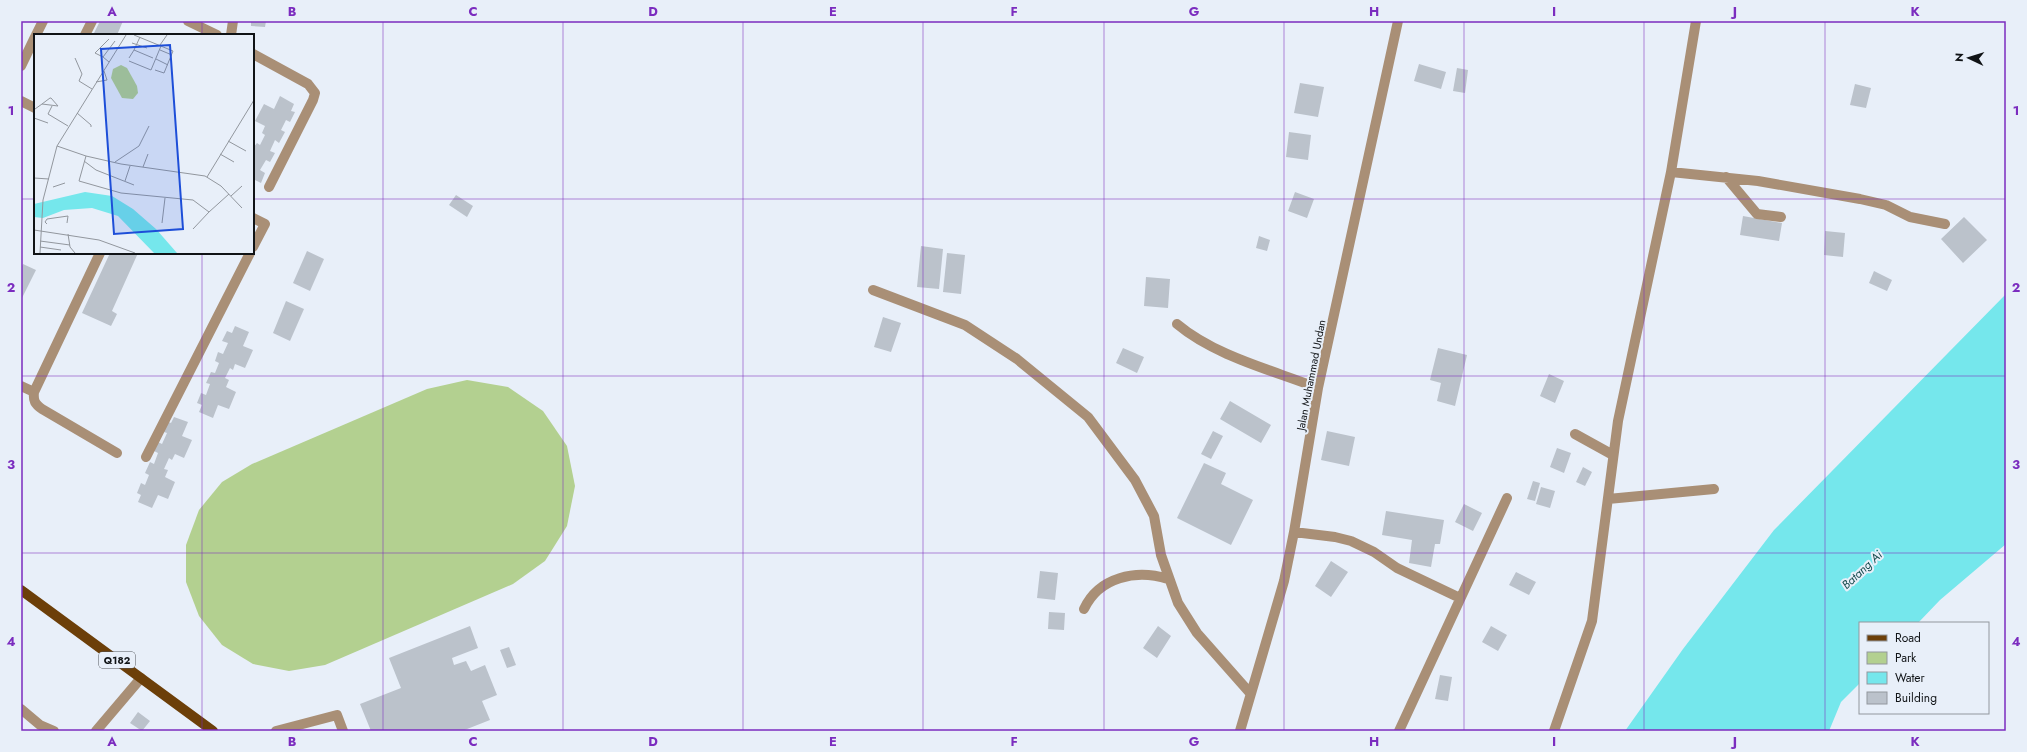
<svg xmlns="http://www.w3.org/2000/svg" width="2027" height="752" font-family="Jost,sans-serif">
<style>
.green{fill:#b3d090}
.water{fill:#75e7ec}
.building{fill:#bbc2cb}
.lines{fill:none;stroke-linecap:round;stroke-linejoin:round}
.minor{stroke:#a98f76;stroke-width:10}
.major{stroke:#6c3f09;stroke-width:10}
.grid{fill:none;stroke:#7b2cbf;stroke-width:1;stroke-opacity:0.55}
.labels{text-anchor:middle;stroke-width:4;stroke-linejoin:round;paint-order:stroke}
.shield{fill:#e8eff9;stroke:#51555a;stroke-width:1}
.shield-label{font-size:10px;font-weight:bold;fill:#101316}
.street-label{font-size:11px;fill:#101316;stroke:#e8eff9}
.water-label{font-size:12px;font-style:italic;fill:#184c4e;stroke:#e8eff9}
.inset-road{fill:none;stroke:#92979e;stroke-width:1}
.view{fill:#1d4ed8;fill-opacity:0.15;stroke:#1d4ed8;stroke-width:2}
.inset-edge{fill:none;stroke:#101316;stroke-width:2}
.neatline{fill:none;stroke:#7b2cbf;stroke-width:1.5}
.grid-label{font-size:13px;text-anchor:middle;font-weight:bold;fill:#7b2cbf}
</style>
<rect width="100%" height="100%" fill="#e8eff9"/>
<path class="green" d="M467,380L508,387L543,411L567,446L575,486L567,526L545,561L513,584L325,665L289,671L253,664L222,645L199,616L186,582V545L199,510L222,482L252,464L427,389Z"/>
<path class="water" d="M2006,294V544L1940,600L1918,623H1860V683L1841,702L1829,731H1625L1683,649L1774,530Z"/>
<path class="building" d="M100,21H123L117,35H93Z
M251,21H266L265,27L251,26Z
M1419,64L1446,72L1441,89L1414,81Z
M1457,68L1468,70L1465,93L1453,91Z
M1300,83L1324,87L1318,117L1294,113Z
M1855,84L1871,88L1866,108L1850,105Z
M280,96L294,104L291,111L295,112L290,122L286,120L281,130L285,132L279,143L275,140L270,151L275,153L270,162L266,160L260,170L265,173L261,183L255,180L253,184V148L257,143L260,145L265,135L262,133L265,126L255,121L264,104L274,109Z
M1289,132L1311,135L1308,160L1286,157Z
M1295,192L1314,199L1307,218L1288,211Z
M456,195L473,206L467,217L449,205Z
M1743,216L1782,223L1779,241L1740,235Z
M1964,217L1987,240L1963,263L1941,239Z
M1825,231L1845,233L1843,257L1824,255Z
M1259,236L1270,240L1267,251L1256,248Z
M921,246L943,249L939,289L917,287Z
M307,251L324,259L310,291L293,283Z
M110,253H138L112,311L117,314L111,326L82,313Z
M947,253L965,255L961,294L943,292Z
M23,264L36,270L21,300V268Z
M1874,271L1892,280L1887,291L1869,283Z
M1146,277L1170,279L1168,308L1144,306Z
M286,301L304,309L290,341L273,333Z
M883,317L901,323L891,352L874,347Z
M235,326L249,332L243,346L253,350L245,368L235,364L233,370L230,368L225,378L229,380L226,387L236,392L229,409L218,405L213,418L199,412L202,405L197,403L201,393L206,395L210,384L206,383L211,372L215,373L219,363L215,361L218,352L223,354L228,343L222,341L227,331L232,333Z
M1123,348L1144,357L1137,373L1116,363Z
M1438,348L1467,355L1455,406L1437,401L1441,383L1430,380Z
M1549,374L1564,381L1555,403L1540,396Z
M1230,401L1271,425L1261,443L1220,419Z
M174,417L188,422L182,436L192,440L184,458L175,454L172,460L169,458L164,469L168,470L165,477L175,482L168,499L158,495L152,508L138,502L141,495L137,493L141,483L145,485L149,475L145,473L150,462L154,464L158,453L154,451L158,442L162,444L167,433L161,431L166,421L171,423Z
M1213,431L1223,436L1211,459L1201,454Z
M1327,431L1355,437L1349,466L1321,460Z
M1557,448L1571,453L1564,473L1550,467Z
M1204,463L1226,473L1221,484L1253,500L1231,545L1177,518Z
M1583,467L1592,472L1585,486L1576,482Z
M1533,481L1540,483L1535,501L1527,499Z
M1541,487L1555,491L1550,508L1536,504Z
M1464,504L1482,513L1473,531L1455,522Z
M1386,511L1444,520L1440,544H1435L1431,567L1409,563L1412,540L1382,535Z
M1331,561L1348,572L1331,597L1315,586Z
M1040,571L1058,573L1055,600L1037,598Z
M1516,572L1536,582L1529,595L1509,585Z
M1049,612L1065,613L1064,630L1048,629Z
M470,626L478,648L452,658L454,665L466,661L471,671L485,665L497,695L482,701L490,720L462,731H371L360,704L401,688L389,658Z
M1158,626L1171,636L1157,658L1143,648Z
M1491,626L1507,635L1498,651L1482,642Z
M509,647L516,665L507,668L500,650Z
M1440,675L1452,677L1448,701L1435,699Z
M138,712L150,721L142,731L130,723Z"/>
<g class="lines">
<path class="minor" d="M188,21L217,35
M36,35L43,21
M85,35L92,21
M231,35L233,21
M253,54L308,84L315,93L313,100L269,187
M21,66L35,37
M21,101L35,108
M1671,172L1758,181L1860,199L1886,205L1910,217L1945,224
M1726,177L1757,214L1781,217
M253,218L265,224L253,247
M100,253L34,392C33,401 35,404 42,409L117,453
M873,290L965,325L1017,359L1088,417L1135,480L1154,516L1161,555L1178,603L1197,633L1250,693
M1177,324C1215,356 1272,370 1318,388
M21,386L34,392
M1575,434L1613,455
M146,457L250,253
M1608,499L1714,489
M1294,532L1335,537L1351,541L1374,552L1397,568L1460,598
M1084,609C1099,577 1136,569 1168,579
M21,709L40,725L54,731
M96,731L141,678
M276,731L337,715L343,731
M1240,731L1284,581L1294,532L1318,388L1398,21
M1399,731L1507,498
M1554,731L1592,621L1618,421L1671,172L1696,21"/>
<path class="major" d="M21,590L213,731"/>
</g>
<path class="grid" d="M202,21V35M383,21V731M563,21V731M743,21V731M923,21V731M1104,21V731M1284,21V731M1464,21V731M1644,21V731M1825,21V731M21,199H35M253,199H2006M202,253V731M21,376H2006M21,553H2006"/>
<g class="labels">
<rect class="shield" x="99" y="652" width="36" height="16" rx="3"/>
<g class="shield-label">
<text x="117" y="664">Q182</text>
</g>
<g class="street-label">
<text transform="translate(1311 375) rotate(-79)" y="4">Jalan Muhammad Undan</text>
</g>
<g class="water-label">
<text transform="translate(1862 570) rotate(-43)" y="4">Batang Ai</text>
</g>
</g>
<g transform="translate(34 34)">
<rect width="220" height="220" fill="#e8eff9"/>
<path d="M87,31L93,34L103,52L104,59L99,65L88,64L77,44L79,35Z" fill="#b3d090"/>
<path d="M51,158L78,162L99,175L122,195L143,219H120L84,182L58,174L30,176L9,184L0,183V170Z" fill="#75e7ec"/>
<path class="inset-road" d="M100,1L139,17L130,39L121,36M98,9L113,14M126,11L133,1M100,16L106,3M126,16L138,21M69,23L61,19L75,5M41,24L48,40L45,47L58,55M95,24L100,16L119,24M122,25L134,31M95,27L117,36L127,12M75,28L69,23L81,7M62,48L73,46L70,37M18,72L14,80L34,92M1,75L8,70L16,64H17L24,72L8,70M43,79L57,91V93M0,84L14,89M194,107L212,117M23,112L52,122L87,130L171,142L187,152L208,174M186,120L200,128M52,122L45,147L87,159L159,166L175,178L195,160M50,127L62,136L100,151M81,128L105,112L115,92M109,133L114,120M173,143L220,66M0,144L15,145M91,147L96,132M19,153L31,149M197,162L208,152M128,189L131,164M13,190L11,188L13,185L34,182L33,189M159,195L175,178M0,196L65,206L101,219M34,200L36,213L41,219M6,207L36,211M6,213L27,216M6,219L9,166L23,112L92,1"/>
<path class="view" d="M136,11L149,195L80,200L67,15Z"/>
<rect width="220" height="220" class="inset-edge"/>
</g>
<rect width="2027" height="752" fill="none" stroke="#e8eff9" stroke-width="44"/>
<rect x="1859" y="622" width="130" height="92" fill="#e8eff9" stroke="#92979e"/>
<rect x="1867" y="635" width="20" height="6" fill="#6c3f09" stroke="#92979e"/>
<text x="1895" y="642" font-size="12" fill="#101316">Road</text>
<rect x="1867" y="652" width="20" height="12" fill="#b3d090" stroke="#92979e"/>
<text x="1895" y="662" font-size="12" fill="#101316">Park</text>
<rect x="1867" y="672" width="20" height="12" fill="#75e7ec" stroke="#92979e"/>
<text x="1895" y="682" font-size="12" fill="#101316">Water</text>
<rect x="1867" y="692" width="20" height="12" fill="#bbc2cb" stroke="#92979e"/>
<text x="1895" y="702" font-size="12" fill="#101316">Building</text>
<g transform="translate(1969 58) rotate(274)" stroke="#e8eff9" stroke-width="3" paint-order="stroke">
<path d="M0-3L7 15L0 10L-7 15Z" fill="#101316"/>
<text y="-6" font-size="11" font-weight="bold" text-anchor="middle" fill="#101316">N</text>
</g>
<rect x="22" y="22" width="1983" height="708" class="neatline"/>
<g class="grid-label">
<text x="112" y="16">A</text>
<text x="292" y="16">B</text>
<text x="473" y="16">C</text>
<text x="653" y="16">D</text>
<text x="833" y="16">E</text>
<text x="1014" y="16">F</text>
<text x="1194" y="16">G</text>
<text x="1374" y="16">H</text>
<text x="1554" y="16">I</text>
<text x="1735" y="16">J</text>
<text x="1915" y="16">K</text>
<text x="11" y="115">1</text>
<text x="2016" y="115">1</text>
<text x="11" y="292">2</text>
<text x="2016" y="292">2</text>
<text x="11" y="469">3</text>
<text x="2016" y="469">3</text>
<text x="11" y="646">4</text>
<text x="2016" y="646">4</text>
<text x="112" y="746">A</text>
<text x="292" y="746">B</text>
<text x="473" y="746">C</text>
<text x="653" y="746">D</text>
<text x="833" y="746">E</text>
<text x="1014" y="746">F</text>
<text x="1194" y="746">G</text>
<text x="1374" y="746">H</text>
<text x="1554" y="746">I</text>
<text x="1735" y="746">J</text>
<text x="1915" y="746">K</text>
</g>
</svg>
